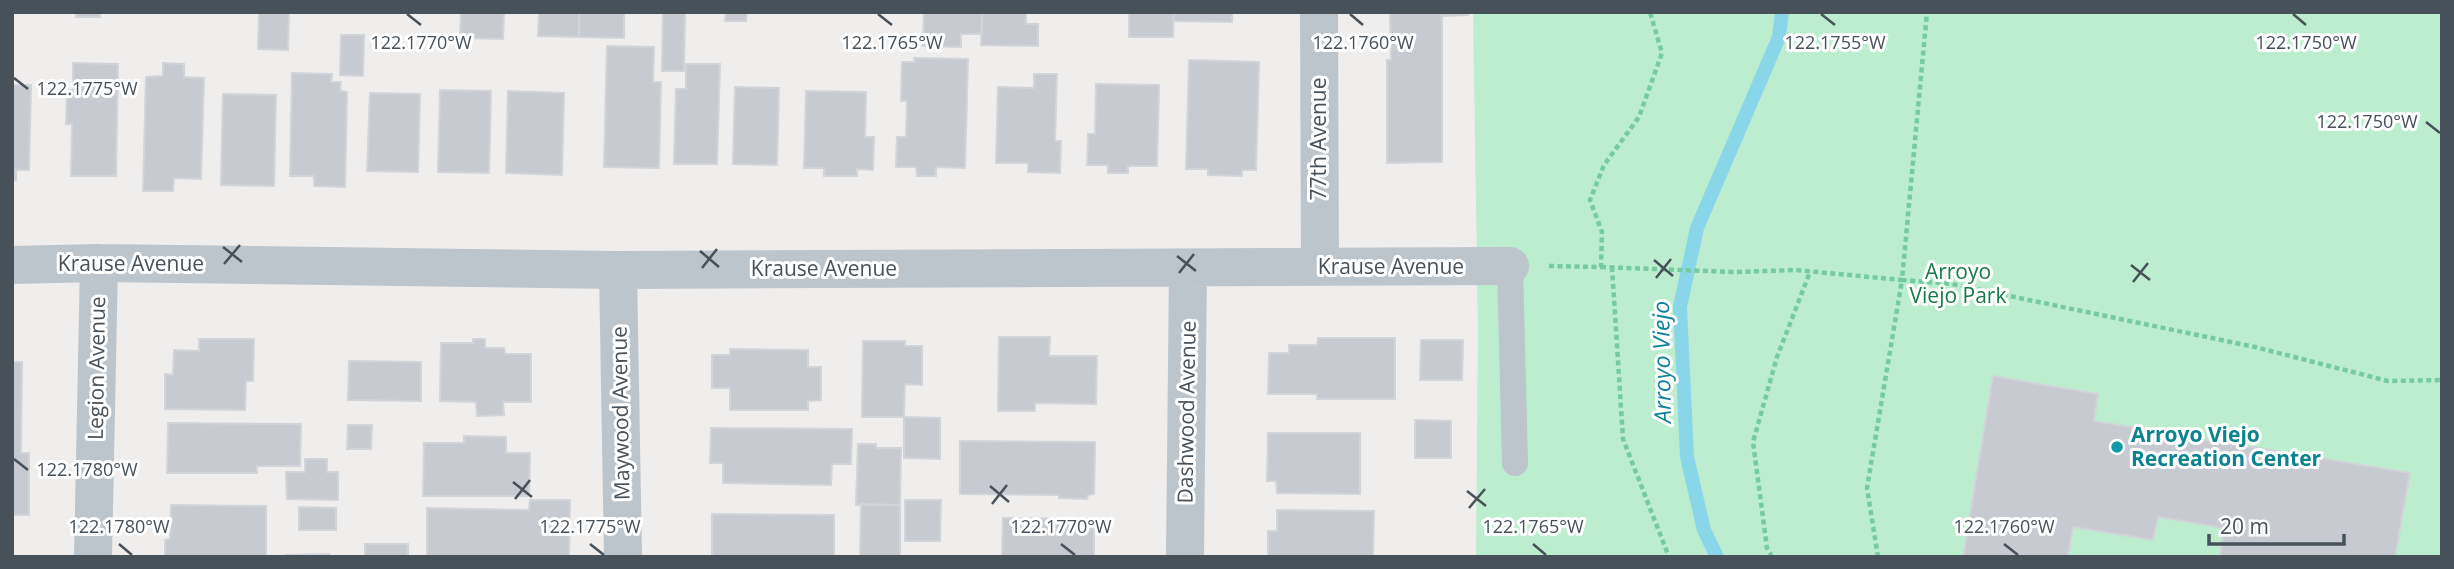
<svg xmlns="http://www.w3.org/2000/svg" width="2454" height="569" font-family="'Open Sans',sans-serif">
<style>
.green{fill:#bcedcf}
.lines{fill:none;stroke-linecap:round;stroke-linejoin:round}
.stream{stroke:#8ad6e9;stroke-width:14}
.building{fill:#c7cad0;stroke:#d1d4d9;stroke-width:2}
.path{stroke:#75caa0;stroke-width:4.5;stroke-dasharray:5 3.5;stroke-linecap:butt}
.lane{stroke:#bcc5cc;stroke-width:26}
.street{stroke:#bcc5cc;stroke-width:38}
.ticks{fill:none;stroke:#46515a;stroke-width:2.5}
.culture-dot{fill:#0f9aa8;stroke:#fff;stroke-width:2.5}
.labels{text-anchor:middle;stroke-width:6;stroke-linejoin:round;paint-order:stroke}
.street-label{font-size:21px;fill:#46515a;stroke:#fff}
.park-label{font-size:21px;fill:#197a49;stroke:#fff}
.culture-label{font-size:21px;font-weight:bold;fill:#0d838f;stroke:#fff;text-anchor:start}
.water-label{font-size:23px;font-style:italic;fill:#0f809d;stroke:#fff}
.ticks-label{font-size:18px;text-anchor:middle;fill:#46515a;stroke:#fff;stroke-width:6;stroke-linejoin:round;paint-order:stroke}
</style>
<rect width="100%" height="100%" fill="#f0eded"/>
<path class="green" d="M1473,12H2442V557H1476L1478,330Z"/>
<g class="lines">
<path class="stream" d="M1717,557L1704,530L1687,457L1680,307L1697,228L1779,37L1782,12"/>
</g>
<path class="building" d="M76,12H100V17H76Z
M259,12H289L288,50L258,49Z
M461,12H504L503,39L460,38Z
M539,12H579V37L538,36Z
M579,12H624V38L579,37Z
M663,12H685L684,71H662Z
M726,12H747L746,21H725Z
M924,12H982V34H961V47L923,46Z
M982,12H1026V24H1038V46L981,45Z
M1129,12H1174L1173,37H1129Z
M1174,12H1232V22L1173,21Z
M1409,12H1468V15L1442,16V162L1387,163V60H1391L1390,14Z
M341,35H364L363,76L340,75Z
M607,46L654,47L653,82H661L659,168L604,167Z
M914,58L968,59L965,168L936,167V176H917L916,167H896L897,137H906L907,101H901L902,62H915Z
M1189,60L1259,62L1256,170H1242V176L1208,175V169H1186Z
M73,63L118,64L116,176H71L72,124H66L67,90H73Z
M163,63L184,64V77L204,78L201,179L174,178L173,191H143L146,77L163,76Z
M686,64H720L717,164H674L676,89H686Z
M292,73L332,74L331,82H341L340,91L347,92L345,187L314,186V176H290Z
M1034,74H1057L1055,141H1061L1060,173L1028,172V163H996L998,87L1034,88Z
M1096,84L1159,85L1157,166H1128V173H1108V165H1087L1088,134H1095Z
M12,85H31L29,170H16V180H12Z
M735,87L779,88L777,165L733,164Z
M440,90L491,91L489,173L438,172Z
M508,91L564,93L562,175L506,173Z
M806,91L866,92L865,137H874L873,170L857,169V176H824V168H804Z
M370,93L420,94L418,172L367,171Z
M223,94L276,95L274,186L221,185Z
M999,337H1050L1049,356H1097L1096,404L1035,403V411H998Z
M1318,338H1395V399H1317V394H1268L1269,353H1289V345H1317Z
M199,339H254L253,381H246L245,410L165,409V374L173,375L174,350L199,351Z
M473,339H485V348H504L505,354H531V402H503L504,415L477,416L476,402L440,401L441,343H473Z
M1421,340H1463L1462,380H1420Z
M863,341H905V346H922V385L905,384L904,417H862Z
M730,349L808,350V367H821V400L808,401V410H730V388H712V355H730Z
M349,361L421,362V401L348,400Z
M12,362H22L21,453H29V515H12Z
M1993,376L2098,394L2094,421L2410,473L2395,557H2220L2224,528L2158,517L2153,540L2073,527L2068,557H1963Z
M904,417L940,418V459L904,458Z
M1415,420L1451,421V458H1415Z
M168,423L301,424L300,466H257V473H167Z
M348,425H372L371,449H347Z
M711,428L852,429L851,464H832L831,485L723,483V463H710Z
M1268,433H1360V494L1277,493L1276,481H1267Z
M464,436L506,437V453H530L529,496H423L424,443H464Z
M960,441L1095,442L1094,494L1088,495L1087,499L1059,498V495L960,494Z
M858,444H876V448H901L900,505H856Z
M305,459H327V472H338V500L287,499L286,472H305Z
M530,500H570L569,557H427V508L529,510Z
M905,500H941L940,541H905Z
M861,504L900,505V557H860Z
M171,505L266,506V557H165V540L170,539Z
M299,507L336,508V530H299Z
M1277,510L1374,511L1373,557H1268V531H1277Z
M712,514L834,515V557H712Z
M1003,518L1094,519V557H1002Z
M365,544H408V557H365Z
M329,554L328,557H286V555Z"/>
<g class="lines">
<path class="path" d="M1549,266L1601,267L1602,232L1590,200L1604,165L1639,117L1662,53L1650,12
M1601,267L1734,272L1796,270L1902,280L1927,12
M1612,267L1623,439L1669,557
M1772,557L1767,548L1753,442L1777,357L1810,272
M1878,557L1867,488L1902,280L1952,284L2255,347L2388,381L2442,380"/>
<path class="lane" d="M1510,266L1515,463"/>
<path class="street" d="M1319,12L1320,267
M12,265L99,263L618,270L1510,266
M618,270L623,557
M93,557L99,263
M1185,557L1188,268"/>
</g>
<path class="ticks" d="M407,14L421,25M878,14L892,25M1350,14L1363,25M1821,14L1835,25M2293,14L2306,25M14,78L28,89M2426,122L2440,133M223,247L242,262M700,251L719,267M1177,256L1196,271M1654,260L1673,276M224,264L240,245M2131,265L2150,280M702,268L717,249M1179,273L1194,254M1656,278L1671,259M2133,282L2148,263M14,459L28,470M513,482L532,497M990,486L1009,502M1467,491L1486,506M515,499L530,480M992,504L1007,485M1469,508L1485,489M119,544L132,555M590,544L604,555M1061,544L1075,555M1533,544L1546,555M2004,544L2018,555"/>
<circle class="culture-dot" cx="2117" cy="447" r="7"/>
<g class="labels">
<g class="street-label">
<text transform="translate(1319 139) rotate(-90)" y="7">77th Avenue</text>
<text x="131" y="271">Krause Avenue</text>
<text x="1391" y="274">Krause Avenue</text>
<text x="824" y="276">Krause Avenue</text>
<text transform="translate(97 368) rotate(-89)" y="7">Legion Avenue</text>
<text transform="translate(1187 412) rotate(-89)" y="7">Dashwood Avenue</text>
<text transform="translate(621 413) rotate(-91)" y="7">Maywood Avenue</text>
</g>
<g class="park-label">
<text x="1958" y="279">Arroyo<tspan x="1958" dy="24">Viejo Park</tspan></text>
</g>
<g class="culture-label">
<text x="2131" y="442">Arroyo Viejo<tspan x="2131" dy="24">Recreation Center</tspan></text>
</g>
<g class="water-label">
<text transform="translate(1662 362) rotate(-91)" y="8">Arroyo Viejo</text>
</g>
</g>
<g class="ticks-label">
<text x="421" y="49">122.1770°W</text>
<text x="892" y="49">122.1765°W</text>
<text x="1363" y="49">122.1760°W</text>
<text x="1835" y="49">122.1755°W</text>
<text x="2306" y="49">122.1750°W</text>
<text x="87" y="95">122.1775°W</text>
<text x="2367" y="128">122.1750°W</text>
<text x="87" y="476">122.1780°W</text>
<text x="119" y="533">122.1780°W</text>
<text x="590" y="533">122.1775°W</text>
<text x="1061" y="533">122.1770°W</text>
<text x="1533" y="533">122.1765°W</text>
<text x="2004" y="533">122.1760°W</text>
</g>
<rect width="2454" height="569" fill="none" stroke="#46515a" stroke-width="28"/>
<path d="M2209 534v10h135v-10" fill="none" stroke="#46515a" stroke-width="3.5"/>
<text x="2220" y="534" font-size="21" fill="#46515a" stroke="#ffffff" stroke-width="5" paint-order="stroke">20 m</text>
</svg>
